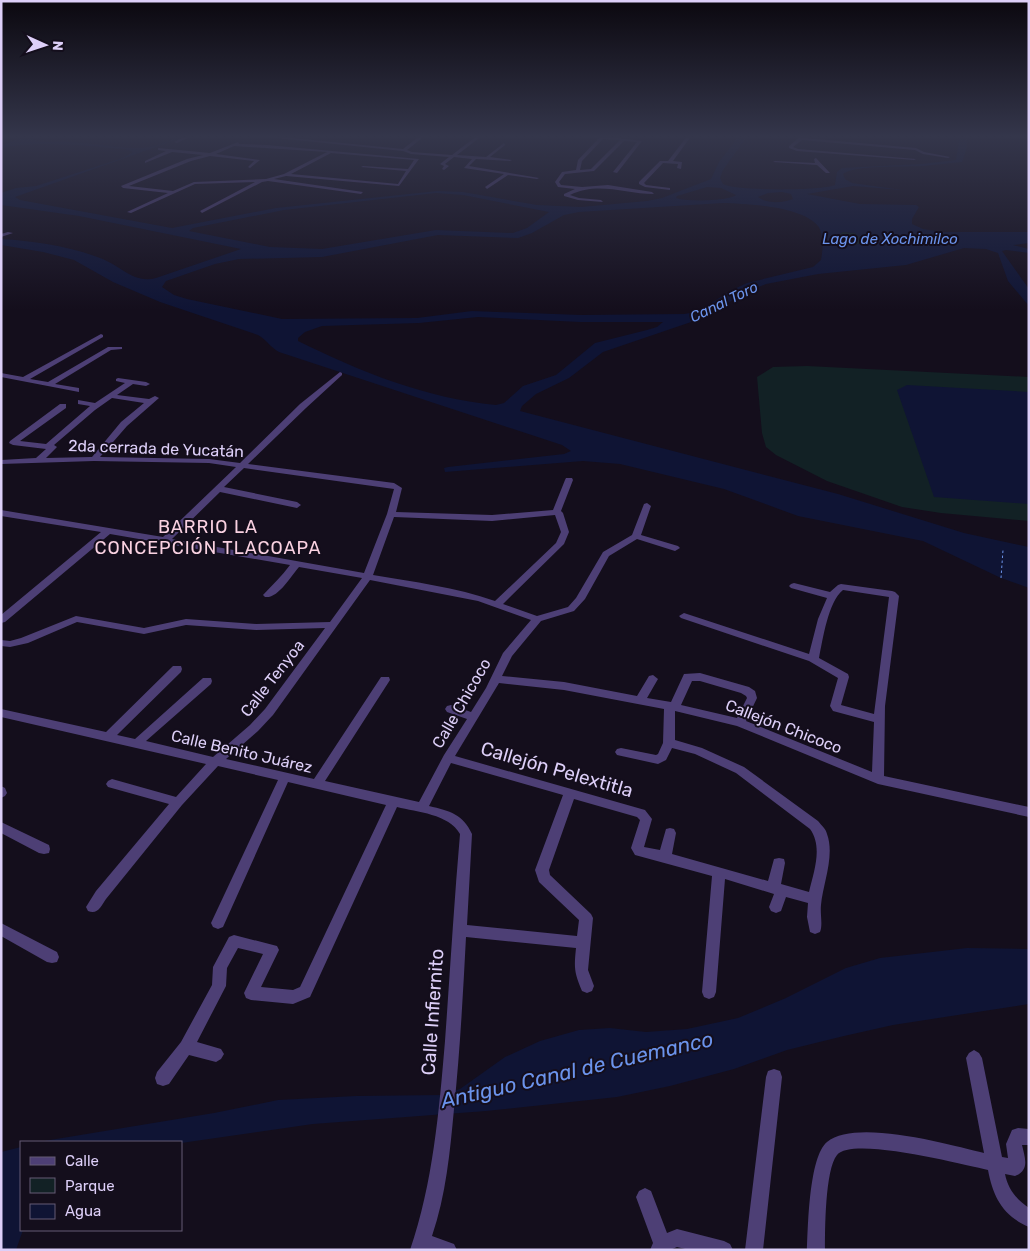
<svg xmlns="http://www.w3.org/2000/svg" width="1030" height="1251" font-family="Rubik,sans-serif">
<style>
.green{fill:#122125}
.water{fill:#0f1434;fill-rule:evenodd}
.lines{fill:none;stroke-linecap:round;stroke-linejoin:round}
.ferry{stroke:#6b93eb;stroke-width:1;stroke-dasharray:2.5 2.5;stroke-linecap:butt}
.street{fill:#4d3f75;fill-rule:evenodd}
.labels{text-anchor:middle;stroke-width:4;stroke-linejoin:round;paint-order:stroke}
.far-water-label{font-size:15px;font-style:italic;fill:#6b93eb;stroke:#140e1c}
.street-label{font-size:16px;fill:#ddcff8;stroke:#140e1c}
.neighbourhood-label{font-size:18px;letter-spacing:1px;fill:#f9d1e1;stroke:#140e1c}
.near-street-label{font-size:19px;fill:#ddcff8;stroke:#140e1c}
.near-water-label{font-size:21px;font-style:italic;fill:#6b93eb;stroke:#140e1c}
</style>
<rect width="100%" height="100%" fill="#140e1c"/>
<path class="green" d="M843,232L855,233L863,241C856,248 845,245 837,240V236Z
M807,366L1029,377V521L941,513L902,507L827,481L776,455L766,447L762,433L757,377L773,367Z"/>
<path class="water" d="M31,135H39L33,139C44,144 57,141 68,142C95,142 123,151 150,147C162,145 173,137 184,137L15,197L20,200L172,228L276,208L437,191L463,192L537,205L581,207L647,201L662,198L711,179L719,162L740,135H748L723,170L720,178L723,184C736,191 820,191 835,185L837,172L842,168L921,164L956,160L960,135H968L967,147L962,162C949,163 936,165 923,166C907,167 853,165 843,174L845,179L852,183L902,190L853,186L807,194L860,204L916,205L919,207L912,219V224L923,229L942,232H1029V243L1013,245L1029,249V253L1006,250L1002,251L1029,289V306L1008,281L998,253L986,249L964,248L906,265L818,274L766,284L738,296L717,311L697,320L603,352L569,378L536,394L522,406L520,411L838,494L964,533L1029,547V588L1001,578L923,541L798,516L724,489L620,464L583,461L445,472L444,468L448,467L564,454L571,451L562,445L279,352C271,348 267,340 258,335L160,302L113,282L74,260L43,252L1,245V239C34,241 69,246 100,258C120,265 133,284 156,278L241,249L79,216L1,205V193L16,188L36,186L123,158L133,152L125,149C86,146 39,140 1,148V145ZM707,187L721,188L736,195C730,201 685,202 676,198L677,196ZM782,192L791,194L793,199C783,203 767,204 758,197L768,193ZM436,193L463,195L549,212L527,228L513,233L436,230L322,249L270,247L189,231L193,228L284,210ZM723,203C747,204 802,206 818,226C824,234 823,250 821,260L813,267L747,283L732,290L697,312L684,314L581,315L472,311L417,318L282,319L187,299L174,295L162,287L166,281L215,264L239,259L322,257L438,235L518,238L532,233L564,215L579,212ZM843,232L855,233L863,241C856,248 845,245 837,240V236ZM478,317L580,322H663L657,327L647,330L595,343L556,375L523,386L504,403L496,405C425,398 361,372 298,341V338L305,332L322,326L419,323Z
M907,385L1029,392V504L934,497L897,390Z
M967,948L1029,949V1004L893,1025L844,1036L787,1050L734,1069L670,1086L617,1097L486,1111L313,1124L181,1143L38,1142L214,1113L278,1100L356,1096L443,1095L460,1089L505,1057L540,1041L579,1030L610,1028L646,1032L687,1029L738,1018L786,998L846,968L880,958Z
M21,1147V1230H23L16,1250H1V1152Z"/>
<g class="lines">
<path class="ferry" d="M1001,578L1003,550"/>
<path class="street" d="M188,135H194L177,143L174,142Z
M247,135H262L403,149L421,135H426L407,150L412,152L452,155L478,135H483L457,155L486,157L504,143L505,145L490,157L512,160L510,161L476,159L469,166L539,178L537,179L508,175L487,189L485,187L504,174L464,168L472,159L454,157L445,164L449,166L444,170L442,169L444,166L440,164L449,157L411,154L403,151Z
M459,135H464L460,137Z
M577,135L602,136L642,141L617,173L613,172L637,142L624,141L594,171L565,174L559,182L561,185L582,187L608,185L652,192L654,194C625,194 598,181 570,195L579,198L601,200L603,202L578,200L564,196V194L575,189L558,187L555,182L562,172L576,170L578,160L599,138ZM603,139L620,140L591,169L580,170L582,161Z
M688,135H692L673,161L682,162L681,169L677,168L678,164L663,163L644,183L646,185L670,188V190L645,187L639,184V182L660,161H668Z
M802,135H807L804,138L916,148L924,152L950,157L948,158L923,154L915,150L802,140L793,147L798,149L916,159L914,160L797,151L789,148V146Z
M238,142L239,144L267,145L419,159L399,186L286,176L274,179L363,192L361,194L268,181L262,182L202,213L200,211L255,182L195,184L131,213L127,212L168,193L123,188L121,186L187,159L203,155L172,152L145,163V161L166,151L158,150V148L210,153ZM234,146L327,152L284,174L266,179L194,182L173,191L129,186L191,161L210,156L254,161L248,167L250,168L260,160L216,154ZM331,153L414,160L408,169L363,166L361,167L406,171L398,184L291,174Z
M816,158L830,173H826L817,165L773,162L775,161L815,163L814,159Z
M8,232L13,233L1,237V234Z
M101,334L103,335V337L30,379L48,382L108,347H122V349L111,350L55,384L79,388V392L1,377V373L23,377Z
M340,372L342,373V375L306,408L248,464L394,483L402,488L396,512L492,515L553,510L565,480L566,478H572L573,480L561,511L563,513L569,532L564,544L503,604L537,616L568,607L576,598L603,552L632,535L644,504L647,503L651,506L641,535L678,546L680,548L675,551L637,539L609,556L585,599L574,611L541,621L512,656L502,676L564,682L637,696L649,676L653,675L658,679L647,698L671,702L684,674L700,673L749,687L755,691L757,698L746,721L872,772L874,722L833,711L830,706L838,678L809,661L681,618L679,616L684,613L687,614L809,654L818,619L827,598L791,588L789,586L791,584L794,583L830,592L838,585L841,584L892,591L895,592L899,596L885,706L884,776L1029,807V817L878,784L737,726L675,711V740L702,748L744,767L818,821C822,826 826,829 827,834C835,856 823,883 821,905C820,914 823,925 820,932L815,934L810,932L807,917L808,903L786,897L781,911L776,913L771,911L769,907L774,894L725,879L716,992L714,997L709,999L704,997L702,992L712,876L635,855L631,848L640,820L637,817L574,799L549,870L550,875L591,914L593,918L588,970L594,986L592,991L587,993L582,991C574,972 574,968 576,948L466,937C463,994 460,1051 454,1109C450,1152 446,1195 432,1236L454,1244L457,1250H410C433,1183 439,1112 445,1041C450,972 454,903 460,834C449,814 417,812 397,807L310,997L293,1004L251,1000L246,998L244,993L263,954L238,948L227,968L226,986L197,1042L221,1049L224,1054L221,1059L216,1062L189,1055L169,1084L163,1086L157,1084L155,1078L157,1072L181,1042L212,985L213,967L229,937L234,935L277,946L279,950L261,987L293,990L300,987L386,805L288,782L223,927L218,929L213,927L211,923L278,780L218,766L182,805L106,899C101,906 98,915 88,911L86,907L96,891L169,804L108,787L106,784L108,781L112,779L176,797L206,764L1,717V709L106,732L173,666H181L182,669L181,672L117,735L135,739L203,678H211L212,681L211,684L146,741L213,757L250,725L265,709L325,628L256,630L186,625L144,634L77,622L28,643L10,647L1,646V640L10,641L21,638L76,616L144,628L186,619L256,624L330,622L362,578L299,567C291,576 278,599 265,597L263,595C272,585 282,576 290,565L110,534L5,622L1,623V615L101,532L1,516V510L163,537L236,467L209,463L94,461L1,464V460L36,458L46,449L13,445L9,443L10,441L60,404H66V408L20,441L46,444L90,406L78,404V400L95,403L125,383L116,381V379L118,378L146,382L150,384L146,386L133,384L117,395L149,399L155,396L159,398L127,426L100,457L209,459L240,463L300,404ZM112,398L144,403L121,422L92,457L46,458L57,447L54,445L95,410ZM244,468L394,489L387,514L364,573L172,539L220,492L297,508L301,505L297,502L224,487ZM555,515L561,532L556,543L495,601C456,587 413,582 373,575L394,517L492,521ZM370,580L478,601L531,620L503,653L486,688L471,712L451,705L447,706L445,709L447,712L467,719L444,755L419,802L325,781L390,680L389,677H381L314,779L226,759L258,731L273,715ZM843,590L889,597L874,714L841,705L849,677L848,674L819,658C823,639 828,602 843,590ZM692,681H700L741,693L746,696L747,698L737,718L681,705ZM499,683L564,690L664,709L663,743L658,754L656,755L621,748L617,749L615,752L617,755L658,764L666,760L672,748L695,754L736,773L810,829C823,847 814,871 809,892L781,884L785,863L784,859L779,858L774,859L768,881L672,854L676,833L674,829L670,828L666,829L660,850L644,847L652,819L645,810L455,756ZM451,763L563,795L535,870L539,882L579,920L577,936L467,925L472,834C463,814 450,811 429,806Z
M1,786L5,788L7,793L5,796L1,798Z
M1,822L49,845L50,849L49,853L44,854L39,853L1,833Z
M1,923L57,952L59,957L57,962L52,963L47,962L1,936Z
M974,1050L979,1053L982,1058L1002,1157L1008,1158L1006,1144L1012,1130L1018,1128L1029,1129V1145H1022C1025,1158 1030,1170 1015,1176L1005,1174C1008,1189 1016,1199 1029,1208V1227C1003,1216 993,1197 988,1170C963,1165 853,1136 837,1155C825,1170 825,1230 825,1250H807C808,1226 809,1157 827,1142C856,1118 950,1145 984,1153L966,1058L969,1053Z
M774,1069L780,1071L782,1077L763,1250H745L766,1077L768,1071Z
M645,1188L651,1191L667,1233L677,1229L724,1241L730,1244L733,1250H689L677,1247L670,1250H650L653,1243L636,1197L639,1191Z"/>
</g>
<linearGradient id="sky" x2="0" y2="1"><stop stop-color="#0b080f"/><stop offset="0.44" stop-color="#34364b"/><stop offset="1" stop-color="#34364b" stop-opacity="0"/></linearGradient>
<rect width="1030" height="310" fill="url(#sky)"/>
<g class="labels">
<g class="far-water-label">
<text x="890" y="244">Lago de Xochimilco</text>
<text transform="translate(724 302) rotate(-26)" y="5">Canal Toro</text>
</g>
<g class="street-label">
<text transform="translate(156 448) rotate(2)" y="6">2da cerrada de Yucatán</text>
<text transform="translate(272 678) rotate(-52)" y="6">Calle Tenyoa</text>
<text transform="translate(461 703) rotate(-60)" y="6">Calle Chicoco</text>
<text transform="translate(784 726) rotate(21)" y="6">Callejón Chicoco</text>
<text transform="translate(242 751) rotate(13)" y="6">Calle Benito Juárez</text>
</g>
<g class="neighbourhood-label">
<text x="208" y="533">BARRIO LA<tspan x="208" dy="21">CONCEPCIÓN TLACOAPA</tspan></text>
</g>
<g class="near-street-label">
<text transform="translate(557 769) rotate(16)" y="7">Callejón Pelextitla</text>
<text transform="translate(432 1012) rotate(-86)" y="7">Calle Infiernito</text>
</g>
<g class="near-water-label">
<text transform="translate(577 1070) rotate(-13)" y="7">Antiguo Canal de Cuemanco</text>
</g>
</g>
<rect width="1030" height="1251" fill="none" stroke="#ddcff8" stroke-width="5"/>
<rect x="20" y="1141" width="162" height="90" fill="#140e1c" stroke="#645b74"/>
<rect x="30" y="1157" width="25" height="8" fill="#4d3f75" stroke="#645b74"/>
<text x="65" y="1166" font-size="15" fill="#ddcff8">Calle</text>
<rect x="30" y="1178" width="25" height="15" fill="#122125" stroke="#645b74"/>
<text x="65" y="1191" font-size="15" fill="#ddcff8">Parque</text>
<rect x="30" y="1204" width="25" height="15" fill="#0f1434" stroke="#645b74"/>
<text x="65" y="1216" font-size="15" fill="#ddcff8">Agua</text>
<g transform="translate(45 45) rotate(93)" stroke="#140e1c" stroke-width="4" paint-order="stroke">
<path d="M0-4L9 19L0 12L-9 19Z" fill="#ddcff8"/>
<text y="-8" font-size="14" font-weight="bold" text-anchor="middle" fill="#ddcff8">N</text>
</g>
</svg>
